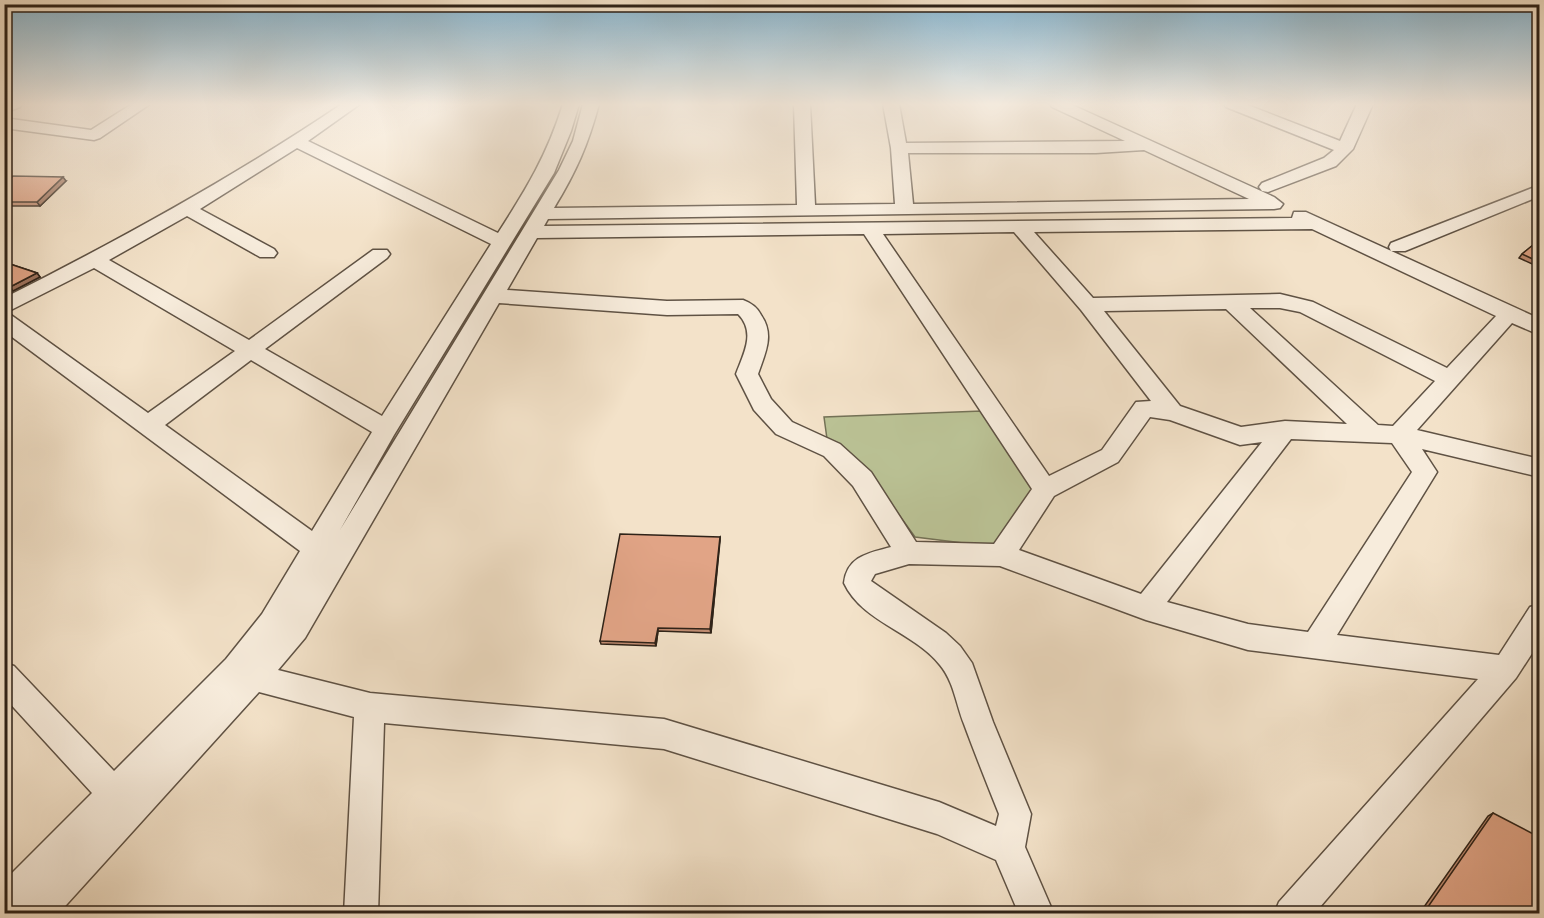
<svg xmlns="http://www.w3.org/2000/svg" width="1544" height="918" font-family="'Gentium Book Plus',serif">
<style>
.green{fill:#bbc396;stroke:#747257;stroke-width:1.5}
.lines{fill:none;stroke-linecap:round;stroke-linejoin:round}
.minor-casing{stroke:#5f5244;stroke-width:3}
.minor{fill:#f7ecdc;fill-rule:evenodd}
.wall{fill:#c28d73;stroke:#2e2218;stroke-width:1.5}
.shaded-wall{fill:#9e735e;stroke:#2e2218;stroke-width:1.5}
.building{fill:#e1a486;stroke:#2e2218;stroke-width:1.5}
</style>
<rect width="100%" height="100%" fill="#f3e2c9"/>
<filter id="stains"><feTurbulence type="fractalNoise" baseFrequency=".00333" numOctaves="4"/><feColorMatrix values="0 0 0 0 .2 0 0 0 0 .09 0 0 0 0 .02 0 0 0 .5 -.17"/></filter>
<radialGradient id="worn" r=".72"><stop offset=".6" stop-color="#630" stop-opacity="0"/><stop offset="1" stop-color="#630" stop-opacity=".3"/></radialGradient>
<path class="green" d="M982,411L1033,491L995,547L915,537L889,501L827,439L824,417Z"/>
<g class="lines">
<defs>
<path id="minor" d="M4,104H22L20,107L4,113Z
M132,104H150L100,138L94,140L4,128V118L91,130Z
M342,104H360L308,141L498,233C527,188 547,155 563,104H579L571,131L554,173L394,435L340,530L559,170L573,141L583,104H599C588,145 576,172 554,208L797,205L794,104H810L815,205L895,204L891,148L883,104H899L906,143L1125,141L1052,107L1050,104H1070L1274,197L1283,204L1280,208L1274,209L548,219L544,226L1292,218L1294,212H1306L1540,319V335L1512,323L1417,430L1540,459V477L1422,449L1437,472L1337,635L1499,655L1530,607L1540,604V641L1516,678L1314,914H1274L1279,902L1478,679L1248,650L1146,620L1000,566L909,564L875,574L871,581L946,633L960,646L972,663L993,722L1031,814L1025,847L1054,914H1019L996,860L937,834L664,749L384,723L378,914H344L354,717L259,692L58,914H4V881L92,793L4,697V663L14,666L114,771L226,659L262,614L300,551L4,331V298C121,239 234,177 342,104ZM297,148L491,244L382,416L265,349L387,258L390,254L387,250H373L249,340L109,260L187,216L260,257H274L277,253L274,249L200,209ZM1144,150L1249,199L913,204L908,153H1096ZM1312,229L1496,316L1447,368L1313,302L1280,294L1093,298L1034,232ZM1014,232L1081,310L1151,401L1136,402L1102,450L1049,476L883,234ZM864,234L1032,489L994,544L916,542L871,472L840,444L792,422L771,399L758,374C765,353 775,335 761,315C757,307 751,303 743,300L667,301L507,290L537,238ZM94,268L235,351L148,413L11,315L5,313ZM499,303L667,315L738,314C756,332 744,353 736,374L754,410L776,434L824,456L853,486L891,547C869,553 847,556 844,583C862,622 914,632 940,665C954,682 956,704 964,724C975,754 987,784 999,814L996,826L939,802L664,719L370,693L278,670L305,638ZM1250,308H1280L1300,312L1435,381L1393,426L1378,425ZM1226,309L1347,424L1285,421L1241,427L1180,406L1104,311ZM251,360L372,432L312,531L165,425ZM1150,417L1170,420L1240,445L1262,442L1141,594L1019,550L1054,496L1118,462ZM1291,439L1392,443L1412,472L1308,632L1248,624L1167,602Z
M1224,104H1245L1340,141L1357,104H1373L1353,149L1336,166L1268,192L1262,191L1259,187L1262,183L1324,158L1334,150L1226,107Z
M1540,185V196L1405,251H1391L1389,247L1391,243Z"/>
</defs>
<use href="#minor" class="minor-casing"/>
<use href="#minor" class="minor"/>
</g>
<path class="wall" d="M66,181L40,206H4V184Z
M1539,240V267L1519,258L1522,254Z
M4,262L37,273L40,277L13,291L4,288Z
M720,537L711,633L658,631L656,646L601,644L600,641Z
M1493,813L1539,914H1419L1488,816Z"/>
<path class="shaded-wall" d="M63,177L66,181L40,206L37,202Z
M37,273L40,277L13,291L10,287Z
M720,537V541L711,633L710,629Z
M658,628V631L656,646L655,643Z"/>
<path class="building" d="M13,176L63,177L37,202H4V184Z
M1539,240V262L1522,254Z
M4,262L37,273L10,287L4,285Z
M620,534L720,537L710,629L658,628L655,643L600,641Z
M1493,813L1539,837V914H1423Z"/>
<linearGradient id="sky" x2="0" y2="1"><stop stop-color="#89b8d3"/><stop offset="0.45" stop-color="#faf2e7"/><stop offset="1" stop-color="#faf2e7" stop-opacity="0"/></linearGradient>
<rect width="1544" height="232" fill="url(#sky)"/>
<rect width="1544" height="918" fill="none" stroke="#f3e2c9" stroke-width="24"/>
<rect x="6" y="6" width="1532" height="906" fill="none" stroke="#2e2218" stroke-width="3"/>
<rect x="12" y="12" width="1520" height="894" fill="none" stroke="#2e2218" stroke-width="1.5"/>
<rect width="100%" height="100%" filter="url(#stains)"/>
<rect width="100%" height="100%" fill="url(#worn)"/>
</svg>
